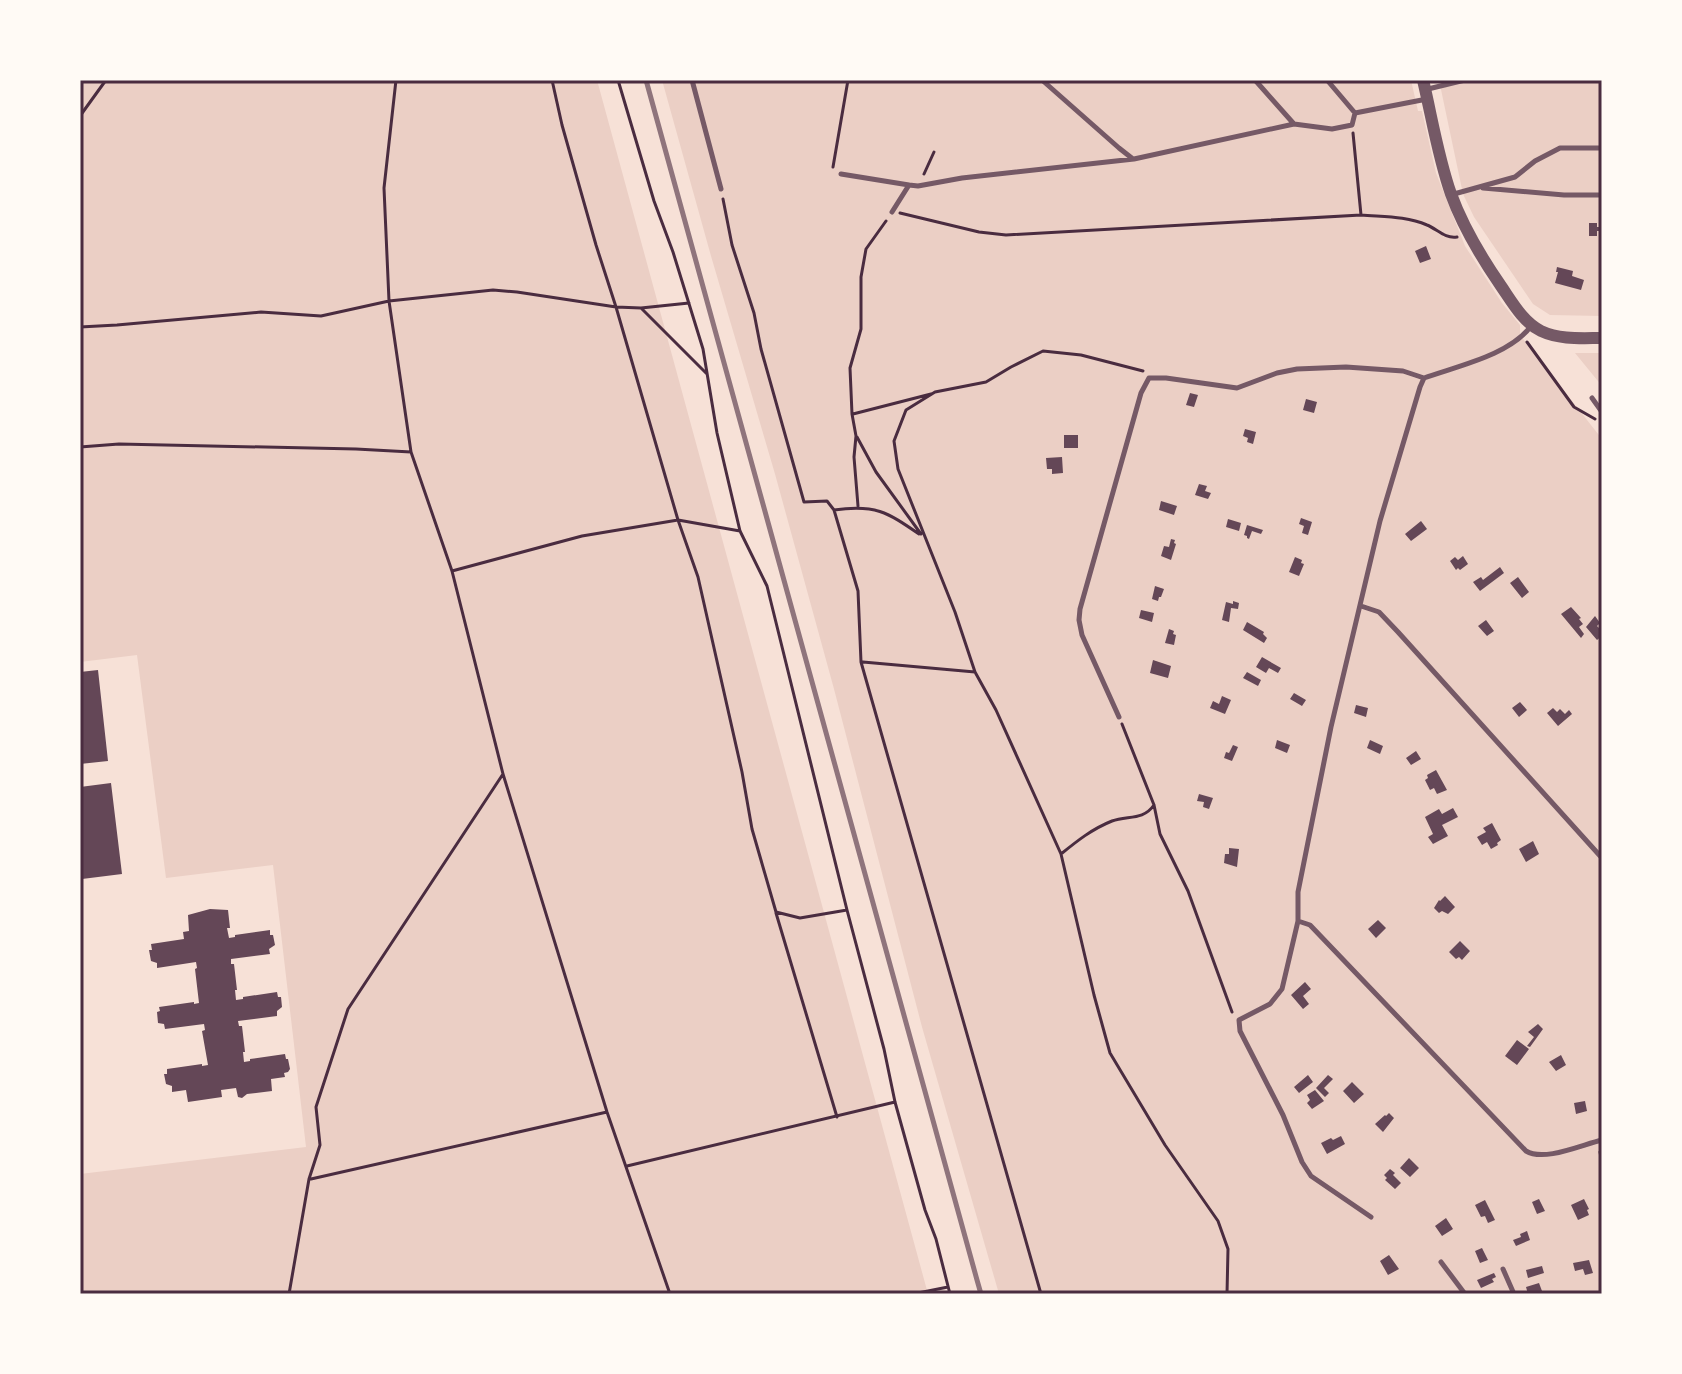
<svg xmlns="http://www.w3.org/2000/svg" width="1682" height="1374" font-family="'Public Sans',sans-serif">
<style>
.green{fill:#ebcfc5}
.building{fill:#644757}
.lines{fill:none;stroke-linecap:round;stroke-linejoin:round}
.path{stroke:#4a2c40;stroke-width:3}
.service{stroke:#755966;stroke-width:5}
.tertiary{stroke:#755966;stroke-width:12}
.rail{stroke:#8f747c;stroke-width:5}
.neatline{fill:none;stroke:#4a2c40;stroke-width:3}
</style>
<rect width="100%" height="100%" fill="#f7e1d7"/>
<path class="green" d="M80,80H597L928,1294H80V1174L306,1147L273,865L166,878L137,655L80,662Z
M662,80H1411L1418,111H1422L1436,173L1465,246L1502,303L1520,325V335L1602,439V1294H999L922,1027L834,689L775,474L711,256Z
M1439,80H1602V316L1550,315L1533,304L1474,217L1463,194Z
M1575,353H1602V386Z"/>
<path class="building" d="M1589,223H1597V227H1601V231H1597V236H1589Z
M1426,246L1431,259L1420,263L1415,251Z
M1557,267L1573,271L1572,276L1584,280L1581,290L1555,283L1558,272H1556Z
M1190,393L1198,395L1194,407L1186,405Z
M1306,399L1317,402L1314,413L1303,410Z
M1245,429L1256,432L1253,444L1247,442L1248,438L1243,436Z
M1064,435H1078V448H1064Z
M1062,457L1063,473L1052,474V469H1047L1046,458Z
M1199,484L1207,486L1205,491L1211,493L1208,499L1195,495Z
M1161,501L1177,506L1174,515L1159,510Z
M1301,518L1312,522L1308,535L1302,533L1304,526L1299,524Z
M1228,519L1241,523L1239,531L1226,527Z
M1421,521L1427,529L1411,541L1405,534Z
M1247,525L1263,530L1261,534L1252,531L1249,539L1247,538V536L1244,535Z
M1171,539L1175,540L1174,543L1176,544L1171,560L1161,556L1164,546L1169,547Z
M1463,556L1468,564L1460,570L1458,568L1456,570L1450,561L1455,557L1458,560Z
M1295,557L1302,560L1301,563L1304,564L1299,576L1289,572Z
M1500,567L1504,573L1480,591L1473,582L1481,577L1483,580Z
M1518,577L1529,592L1522,598L1510,583Z
M1155,586L1164,589L1161,597H1159L1158,601L1152,599Z
M1233,601L1239,603L1238,609L1231,608L1229,622L1222,620L1226,602L1233,604Z
M1571,607L1581,618L1579,619L1583,624L1579,627L1584,634L1581,638L1561,614Z
M1141,610L1154,613L1152,622L1139,618Z
M1595,616L1600,623L1597,626L1600,629L1602,627V636L1597,640L1586,627Z
M1486,620L1494,631L1487,636L1478,626Z
M1247,622L1264,632L1263,634L1267,638L1264,643L1243,630Z
M1169,629L1174,631L1173,634L1176,635L1174,645L1165,643Z
M1262,657L1281,668L1278,673L1269,668L1266,673L1256,667Z
M1153,660L1171,666L1168,678L1150,673Z
M98,670L108,761L80,764V672Z
M1247,672L1261,680L1258,686L1243,678Z
M1294,693L1306,700L1302,706L1290,699Z
M1222,696L1231,700L1225,714L1210,708L1213,701L1219,704Z
M1520,702L1527,710L1519,717L1512,708Z
M1356,705L1368,708L1366,717L1354,713Z
M1553,708L1557,712L1560,709L1565,714L1569,710L1572,714L1558,726L1547,713Z
M1277,740L1290,745L1287,753L1275,748Z
M1370,740L1383,746L1380,754L1367,748Z
M1233,745L1238,747L1232,761L1224,758L1226,752L1229,753Z
M1416,751L1421,759L1411,765L1406,758Z
M1436,770L1447,790L1437,794L1434,788L1430,790L1425,780L1428,778L1427,775Z
M111,783L122,874L82,879L80,860V787Z
M1199,794L1213,798L1209,809L1203,807L1204,802L1197,801Z
M1453,808L1458,817L1442,825L1448,836L1433,844L1428,837L1433,834L1425,817L1439,809L1442,814Z
M1492,823L1501,840L1497,843L1498,845L1491,849L1487,842L1482,845L1477,837L1486,832L1483,828Z
M1533,841L1539,854L1526,862L1519,849Z
M1229,848L1239,849L1237,867L1224,863L1225,854H1229Z
M1445,896L1455,907L1448,914L1442,911L1439,913L1434,908L1439,900L1440,901Z
M210,909L228,910L230,928H227L229,938L235,937V935L270,930V935H273L275,945L269,949L270,954L231,959V964H234L237,990H235L236,1000L243,999V997L277,992L278,997H281L282,1007L277,1011V1016L238,1021L239,1026H242L245,1052H243L244,1062L250,1061V1059L285,1054L286,1059H288L290,1069L288,1072L284,1073L285,1077L271,1079L272,1091L247,1094L242,1098L238,1097L236,1088L221,1090L222,1097L188,1102L186,1090L172,1092V1086L166,1084L164,1074H167V1069L202,1064V1066L208,1065L202,1031L205,1030L204,1024L165,1029L164,1024L158,1023L157,1012L160,1011L159,1007L194,1002V1004L199,1003L195,969L197,968L196,962L157,968V963L151,961L149,950H152L151,944L184,939L183,932L189,931L188,915Z
M1378,920L1386,928L1376,938L1368,929Z
M1460,941L1470,951L1462,960L1459,957L1456,959L1449,952Z
M1305,982L1311,989L1303,996L1309,1004L1303,1009L1291,995Z
M1538,1024L1543,1029L1530,1047L1527,1046L1534,1037L1528,1032Z
M1517,1040L1529,1049L1517,1065L1505,1056Z
M1561,1055L1566,1065L1556,1071L1549,1062Z
M1308,1075L1313,1082L1299,1093L1294,1087Z
M1328,1075L1333,1079L1324,1088L1329,1093L1325,1097L1316,1088Z
M1352,1082L1364,1094L1354,1103L1343,1091Z
M1315,1090L1324,1101L1312,1109L1307,1103L1310,1100L1307,1095Z
M1585,1101L1587,1111L1576,1114L1574,1103Z
M1389,1113L1394,1118L1383,1132L1375,1124L1385,1115L1386,1116Z
M1341,1136L1345,1144L1327,1154L1321,1143L1331,1138L1333,1140Z
M1409,1158L1419,1168L1410,1177L1400,1168Z
M1390,1169L1395,1173L1393,1175L1401,1183L1395,1189L1385,1180L1387,1178L1384,1175Z
M1539,1199L1545,1211L1537,1214L1532,1202Z
M1584,1199L1589,1209L1587,1210L1589,1215L1578,1220L1571,1205Z
M1485,1200L1495,1220L1488,1223L1485,1216L1481,1217L1475,1205Z
M1446,1218L1453,1229L1442,1236L1435,1226Z
M1527,1231L1530,1240L1516,1246L1513,1240L1521,1237L1520,1234Z
M1482,1248L1488,1260L1480,1263L1475,1251Z
M1389,1255L1399,1269L1388,1275L1380,1261Z
M1589,1260L1593,1273L1585,1275L1583,1269L1575,1271L1573,1263Z
M1542,1266L1544,1273L1528,1278L1526,1270Z
M1494,1273L1496,1277L1492,1279L1494,1282L1481,1288L1477,1280Z
M1539,1283L1542,1291L1539,1292L1540,1294H1528L1526,1287Z"/>
<g class="lines">
<path class="path" d="M396,80L384,188L389,301L411,452L452,571L503,774L607,1112L670,1294
M552,80L562,125L596,245L616,307L678,520L698,577L742,772L752,829L776,912L800,918L847,910
M618,80L654,201L673,252L703,349L717,433L740,531L767,586L847,910L884,1049L895,1102L925,1210L936,1239L950,1294
M80,116L106,80
M1353,133L1361,215
M833,167L848,80
M924,174L934,152
M723,199L732,245L754,313L761,349L804,502L827,501L834,510L858,591L861,662L1041,1294
M900,213L979,232L1006,235L1361,215C1384,217 1406,216 1427,225C1437,229 1445,239 1457,237
M642,309L707,374
M80,327L117,325L261,312L321,316L389,301L493,290L517,292L616,307L641,308L689,303
M1527,342L1574,407L1595,419
M1143,371L1081,355L1043,351L1011,367L986,382L935,392L906,410L894,441L898,469L955,612L975,672L996,710L1061,854L1094,995L1110,1053L1165,1145L1218,1221L1228,1249L1227,1294
M853,414L931,394
M857,437L876,472L921,534
M80,447L119,444L356,449L411,452
M858,506L854,457L856,436L852,414L850,368L861,329V277L866,249L886,221
M834,510C875,504 887,512 919,534
M452,571L582,536L678,520L740,531
M863,662L975,672
M1122,724L1154,805L1160,834L1188,891L1232,1012
M1061,854C1077,841 1092,829 1112,821C1127,815 1143,821 1154,805
M776,913L837,1117
M1600,1152L1602,1163
M627,1166L895,1102
M311,1179L607,1112
M289,1294L309,1179L320,1145L316,1107L348,1009L503,774
M913,1294L948,1287"/>
<path class="service" d="M692,80L721,189
M1042,80L1119,148L1133,159
M1255,80L1294,124
M1327,80L1355,113
M1428,89L1465,80
M841,174L909,185
M1483,188L1564,195H1602
M1454,194L1515,177L1535,161L1560,148H1602
M892,212L909,185L918,186L962,178L1134,159L1294,124L1332,129L1352,125L1355,113L1427,99
M1592,398L1602,412
M1361,606L1379,612L1398,632L1602,858
M1119,717L1082,635L1079,620L1080,609L1141,393L1149,378H1166L1237,388L1277,373L1297,369L1346,367L1403,371L1424,378
M1298,921L1310,925L1526,1151C1544,1162 1581,1145 1602,1140
M1371,1217L1311,1176L1302,1162L1283,1115L1240,1031L1239,1020L1270,1004L1282,989L1298,921V892L1331,727L1380,521L1420,387L1424,378C1457,366 1510,355 1531,326
M1441,1262L1465,1294
M1503,1269L1514,1294"/>
<path class="tertiary" d="M1423,80C1432,118 1438,157 1451,194C1463,227 1481,257 1501,286C1512,302 1523,322 1541,331C1560,340 1582,338 1602,338"/>
<path class="rail" d="M646,80C758,484 866,890 981,1294"/>
</g>
<rect width="1682" height="1374" fill="none" stroke="#fffaf5" stroke-width="164"/>
<rect x="82" y="82" width="1518" height="1210" class="neatline"/>
</svg>
